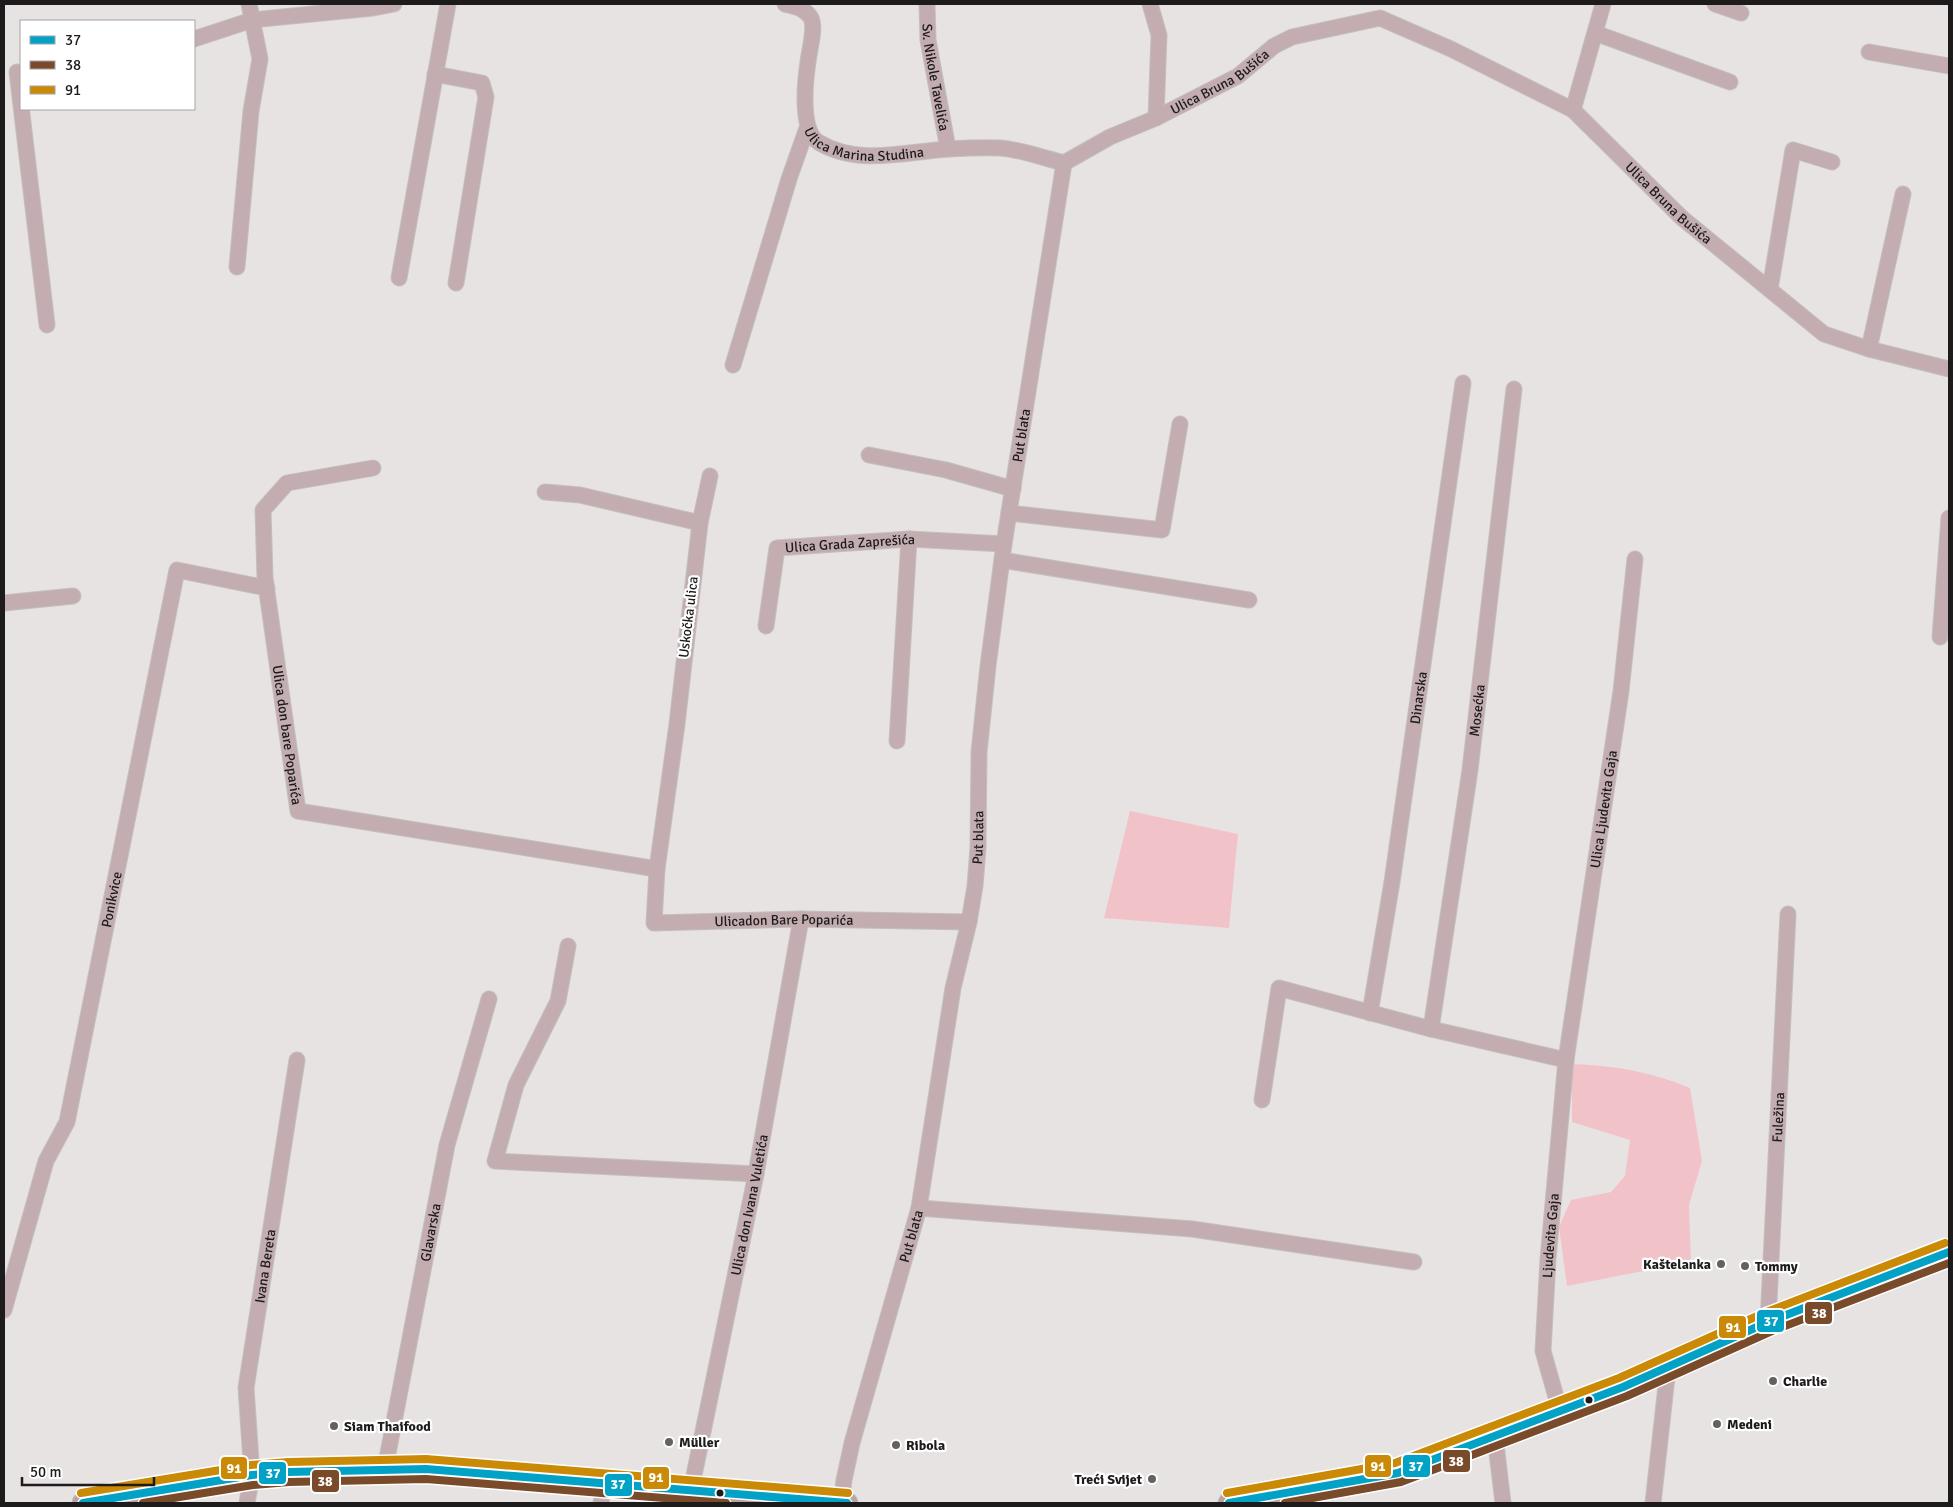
<svg xmlns="http://www.w3.org/2000/svg" width="1953" height="1507" font-family="Signika,sans-serif">
<style>
.green{fill:#f1c3c8}
.lines{fill:none;stroke-linecap:round;stroke-linejoin:round}
.minor-casing{stroke:#c3c0c0;stroke-width:17}
.secondary-casing{stroke:#c3c0c0;stroke-width:23}
.minor{stroke:#c3adb0;stroke-width:15}
.secondary{stroke:#baa2a5;stroke-width:21}
.bus-1-casing{stroke:#fff;stroke-width:11}
.bus-2-casing{stroke:#fff;stroke-width:11}
.bus-3-casing{stroke:#fff;stroke-width:11}
.bus-1{stroke:#01a2c5;stroke-width:8}
.bus-2{stroke:#7a4b2a;stroke-width:8}
.bus-3{stroke:#cb8a05;stroke-width:8}
.poi-dot{fill:#646161;stroke:#fff;stroke-width:2}
.bus-dot{fill:#1d1b1b;stroke:#fff;stroke-width:2}
.labels{text-anchor:middle;stroke-width:4.5;stroke-linejoin:round;paint-order:stroke}
.street-label{font-size:14px;fill:#1d1b1b;stroke:#fff}
.poi-label{font-size:14px;font-weight:bold;fill:#1d1b1b;stroke:#fff;text-anchor:start}
.line-badge{stroke:#fff;stroke-width:2}
.badge-label{font-size:14px;text-anchor:middle;font-weight:bold;fill:#fff}
</style>
<rect width="100%" height="100%" fill="#e8e3e3"/>
<path class="green" d="M1130,811L1238,834L1229,928L1104,918Z
M1572,1064C1612,1065 1653,1072 1690,1088L1702,1161L1689,1205L1691,1264L1638,1272L1567,1286L1559,1227L1571,1200L1611,1192L1625,1176L1630,1140L1572,1122Z"/>
<g class="lines">
<defs>
<g id="minor">
<path id="s1" d="M785,4C795,7 805,8 811,18C816,28 809,51 808,62C805,82 800,130 818,142C857,166 905,152 948,149C965,148 984,147 1001,148C1022,150 1044,158 1064,163"/>
<path id="s2" d="M927,4L928,40L948,149"/>
<path d="M1150,4L1159,35L1156,118"/>
<path d="M1715,4L1741,13"/>
<path d="M1595,33L1730,82"/>
<path d="M194,39L252,20L373,8L394,4"/>
<path d="M1869,52L1949,66"/>
<path d="M17,72L47,325"/>
<path d="M435,74L482,83L486,97L456,283"/>
<path d="M1573,110L1603,4"/>
<path id="s3" d="M1064,163L1110,137L1156,118L1238,76L1274,46L1292,37L1380,18L1451,49L1573,110L1682,218L1824,334L1869,349L1949,369"/>
<path d="M237,267L251,111L260,59L249,4"/>
<path d="M399,278L448,4"/>
<path d="M1770,289L1793,150L1832,162"/>
<path d="M1869,349L1903,194"/>
<path d="M733,365L789,179L807,128"/>
<path d="M869,455L946,470L1013,489"/>
<path id="s4" d="M373,468L287,483L263,510L265,578L298,811L657,869"/>
<path id="s5" d="M545,492L580,495L700,523L677,724L657,869L654,923L801,919L969,922"/>
<path d="M1009,513L1162,530L1180,424"/>
<path d="M700,523L710,476"/>
<path d="M1002,560L1249,600"/>
<path d="M4,603L73,596"/>
<path id="s6" d="M766,626L777,548L909,539L1004,544"/>
<path d="M1940,637L1949,518"/>
<path d="M897,741L909,539"/>
<path d="M568,946L558,1001L516,1085L495,1161L756,1174"/>
<path id="s7" d="M1370,1013L1392,882L1463,383"/>
<path id="s8" d="M1431,1029L1470,770L1514,389"/>
<path d="M1262,1100L1279,988L1431,1029L1566,1060"/>
<path d="M919,1208L1192,1229L1414,1262"/>
<path id="s9" d="M4,1310L46,1161L67,1122L177,570L267,588"/>
<path id="s10" d="M1768,1322L1788,914"/>
<path id="s11" d="M1560,1411L1543,1351L1548,1259L1566,1060L1621,691L1635,559"/>
<path d="M1495,1436L1503,1503"/>
<path id="s12" d="M385,1469L447,1145L489,999"/>
<path id="s13" d="M691,1490L756,1174L801,919"/>
<path id="s14" d="M247,1503L252,1475L246,1388L297,1060"/>
<path d="M601,1503L604,1483"/>
<path id="s15" d="M841,1503L844,1480L852,1443L919,1208L953,988L969,922L975,886L978,848L979,752L988,666L1004,544L1064,163"/>
<path d="M1653,1503L1668,1368"/>
</g>
<path id="secondary" d="M83,1503L252,1475L288,1472L426,1469L847,1503
M1229,1503L1398,1473L1530,1424L1588,1399L1623,1387L1768,1322L1949,1252"/>
</defs>
<use href="#minor" class="minor-casing"/>
<use href="#secondary" class="secondary-casing"/>
<use href="#minor" class="minor"/>
<use href="#secondary" class="secondary"/>
<defs>
<path id="bus-1" d="M83,1503L252,1475L288,1472L426,1469L847,1503
M1229,1503L1398,1473L1623,1387L1768,1322L1949,1252"/>
<path id="bus-2" d="M143,1503L253,1485L289,1482L426,1479L726,1503
M1285,1503L1401,1482L1627,1396L1772,1331L1949,1263"/>
<path id="bus-3" d="M81,1493L251,1465L288,1462L426,1459L848,1493
M1227,1493L1395,1463L1619,1378L1764,1313L1945,1243"/>
</defs>
<use href="#bus-1" class="bus-1-casing"/>
<use href="#bus-2" class="bus-2-casing"/>
<use href="#bus-3" class="bus-3-casing"/>
<use href="#bus-1" class="bus-1"/>
<use href="#bus-2" class="bus-2"/>
<use href="#bus-3" class="bus-3"/>
</g>
<g class="poi-dot">
<circle cx="1721" cy="1264" r="5"/>
<circle cx="1745" cy="1266" r="5"/>
<circle cx="1773" cy="1381" r="5"/>
<circle cx="1717" cy="1424" r="5"/>
<circle cx="334" cy="1426" r="5"/>
<circle cx="669" cy="1442" r="5"/>
<circle cx="896" cy="1445" r="5"/>
<circle cx="1152" cy="1479" r="5"/>
</g>
<g class="bus-dot">
<circle cx="1589" cy="1400" r="4.5"/>
<circle cx="720" cy="1493" r="4.5"/>
</g>
<g class="labels">
<g class="street-label">
<text dy="5" stroke="none"><textPath href="#s2" startOffset="74">Sv. Nikole Tavelića</textPath></text>
<text dy="5" stroke="none"><textPath href="#s3" startOffset="176">Ulica Bruna Bušića</textPath></text>
<text dy="5" stroke="none"><textPath href="#s1" startOffset="204">Ulica Marina Studina</textPath></text>
<text dy="5" stroke="none"><textPath href="#s3" startOffset="699">Ulica Bruna Bušića</textPath></text>
<text dy="5" stroke="none"><textPath href="#s15" startOffset="1086">Put blata</textPath></text>
<text dy="5" stroke="none"><textPath href="#s6" startOffset="152">Ulica Grada Zaprešića</textPath></text>
<text transform="translate(688 617) rotate(-83)" y="5">Uskočka ulica</text>
<text dy="5" stroke="none"><textPath href="#s7" startOffset="319">Dinarska</textPath></text>
<text dy="5" stroke="none"><textPath href="#s8" startOffset="322">Mosećka</textPath></text>
<text dy="5" stroke="none"><textPath href="#s4" startOffset="350">Ulica don bare Poparića</textPath></text>
<text dy="5" stroke="none"><textPath href="#s11" startOffset="608">Ulica Ljudevita Gaja</textPath></text>
<text dy="5" stroke="none"><textPath href="#s15" startOffset="681">Put blata</textPath></text>
<text dy="5" stroke="none"><textPath href="#s9" startOffset="426">Ponikvice</textPath></text>
<text dy="5" stroke="none"><textPath href="#s5" startOffset="691">Ulicadon Bare Poparića</textPath></text>
<text dy="5" stroke="none"><textPath href="#s10" startOffset="205">Fuležina</textPath></text>
<text dy="5" stroke="none"><textPath href="#s13" startOffset="291">Ulica don Ivana Vuletića</textPath></text>
<text dy="5" stroke="none"><textPath href="#s12" startOffset="241">Glavarska</textPath></text>
<text dy="5" stroke="none"><textPath href="#s15" startOffset="276">Put blata</textPath></text>
<text dy="5" stroke="none"><textPath href="#s11" startOffset="178">Ljudevita Gaja</textPath></text>
<text dy="5" stroke="none"><textPath href="#s14" startOffset="239">Ivana Bereta</textPath></text>
</g>
<g class="poi-label">
<text x="1711" y="1269" text-anchor="end">Kaštelanka</text>
<text x="1755" y="1271">Tommy</text>
<text x="1783" y="1386">Charlie</text>
<text x="1727" y="1429">Medeni</text>
<text x="344" y="1431">Siam Thaifood</text>
<text x="679" y="1447">Müller</text>
<text x="906" y="1450">Ribola</text>
<text x="1142" y="1484" text-anchor="end">Treći Svijet</text>
</g>
</g>
<g class="line-badge">
<rect x="1804" y="1301" width="29" height="24" rx="5" fill="#7a4b2a"/>
<rect x="1756" y="1309" width="29" height="24" rx="5" fill="#01a2c5"/>
<rect x="1718" y="1315" width="29" height="24" rx="5" fill="#cb8a05"/>
<rect x="1442" y="1449" width="29" height="24" rx="5" fill="#7a4b2a"/>
<rect x="1402" y="1454" width="29" height="24" rx="5" fill="#01a2c5"/>
<rect x="1364" y="1454" width="28" height="24" rx="5" fill="#cb8a05"/>
<rect x="220" y="1456" width="28" height="24" rx="5" fill="#cb8a05"/>
<rect x="258" y="1461" width="29" height="24" rx="5" fill="#01a2c5"/>
<rect x="642" y="1466" width="28" height="24" rx="5" fill="#cb8a05"/>
<rect x="311" y="1469" width="29" height="24" rx="5" fill="#7a4b2a"/>
<rect x="604" y="1473" width="29" height="24" rx="5" fill="#01a2c5"/>
</g>
<g class="badge-label">
<text x="1819" y="1318">38</text>
<text x="1771" y="1326">37</text>
<text x="1733" y="1332">91</text>
<text x="1456" y="1466">38</text>
<text x="1416" y="1471">37</text>
<text x="1378" y="1471">91</text>
<text x="234" y="1473">91</text>
<text x="273" y="1478">37</text>
<text x="656" y="1482">91</text>
<text x="325" y="1486">38</text>
<text x="618" y="1489">37</text>
</g>
<rect width="1953" height="1507" fill="none" stroke="#1d1b1b" stroke-width="10"/>
<rect x="20" y="20" width="175" height="90" fill="#ffffff" stroke="#a5a4a4"/>
<rect x="30" y="36" width="25" height="8" fill="#01a2c5" stroke="#a5a4a4"/>
<text x="65" y="45" font-size="15" fill="#1d1b1b">37</text>
<rect x="30" y="61" width="25" height="8" fill="#7a4b2a" stroke="#a5a4a4"/>
<text x="65" y="70" font-size="15" fill="#1d1b1b">38</text>
<rect x="30" y="86" width="25" height="8" fill="#cb8a05" stroke="#a5a4a4"/>
<text x="65" y="95" font-size="15" fill="#1d1b1b">91</text>
<path d="M22 1477v8h132v-8" fill="none" stroke="#1d1b1b" stroke-width="2.5"/>
<text x="30" y="1477" font-size="15" fill="#1d1b1b" stroke="#ffffff" stroke-width="4" paint-order="stroke">50 m</text>
</svg>
